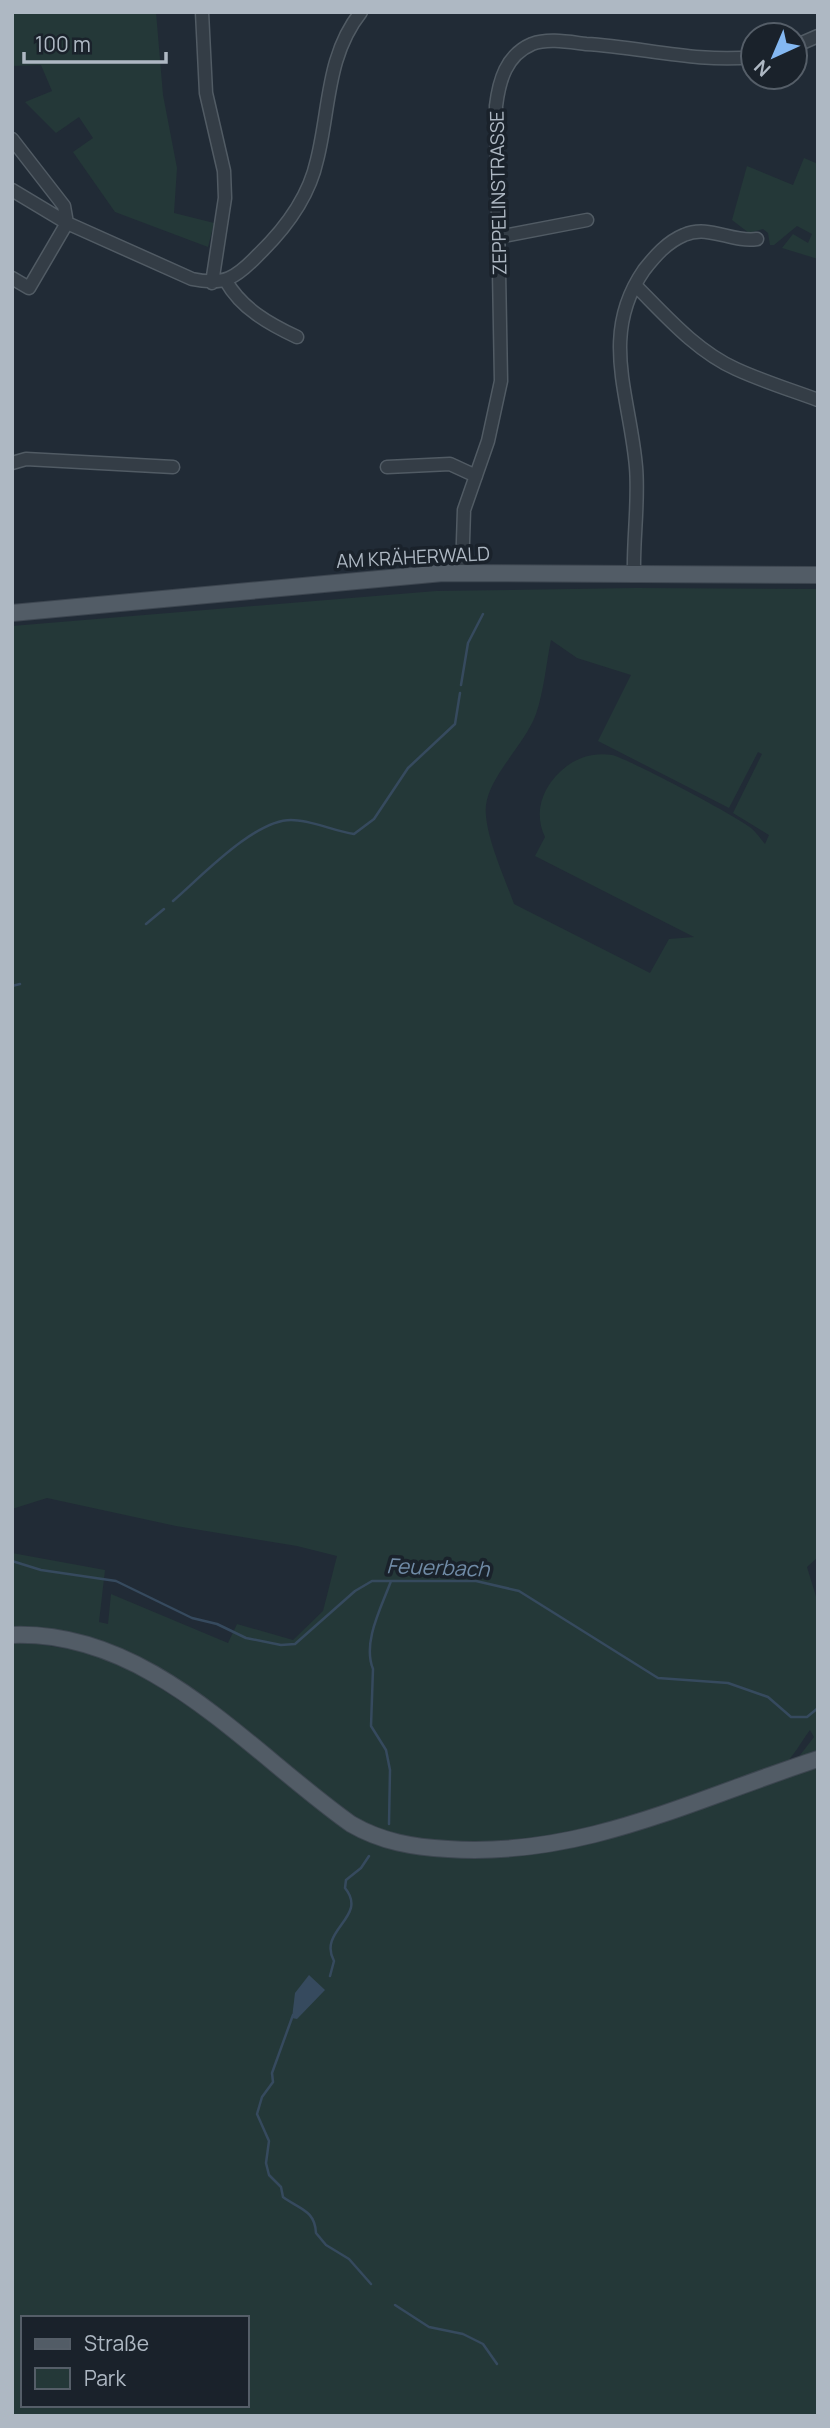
<svg xmlns="http://www.w3.org/2000/svg" width="830" height="2428" font-family="Manrope,sans-serif">
<style>
.green{fill:#243838;fill-rule:evenodd}
.water{fill:#364a5e}
.lines{fill:none;stroke-linecap:round;stroke-linejoin:round}
.stream{stroke:#364a5e;stroke-width:2.5}
.minor-casing{stroke:#515b64;stroke-width:15}
.major-casing{stroke:#3d4650;stroke-width:18}
.minor{stroke:#343d46;stroke-width:12}
.major{stroke:#525c66;stroke-width:16}
.labels{text-anchor:middle;stroke-width:7;stroke-linejoin:round;paint-order:stroke}
.street-label{font-size:19px;fill:#aeb8c3;stroke:#1a222b}
.water-label{font-size:21px;font-style:italic;fill:#708ba6;stroke:#1a222b}
</style>
<rect width="100%" height="100%" fill="#212b36"/>
<path class="green" d="M12,12H156L163,95L177,168L174,213L214,223L208,247L115,212L73,152L93,138L79,117L56,133L25,102L52,91L41,65L12,66Z
M804,158L818,164V259L782,248L793,234L808,243L812,234L797,226L774,245H770L768,233L763,229L749,233L732,220L747,166L793,185Z
M636,588L818,589V1557L807,1567L818,1603V1753L794,1763L814,1737L810,1730C802,1740 792,1760 781,1767C760,1779 718,1787 695,1795C584,1832 480,1869 364,1826L109,1645L45,1632L12,1631V1553L105,1570L99,1622L108,1624L111,1594L228,1643L237,1624L293,1640L323,1611L337,1556L297,1546L176,1526L47,1498L12,1509V626L436,591ZM551,640L577,658L631,675L598,741L729,808L758,752L762,754L733,813L769,835L765,844C761,839 756,832 751,828C738,817 627,758 612,755C587,751 566,762 551,782C539,799 536,818 545,837L535,856L694,937L669,939L650,973L514,904C505,878 483,832 486,805C490,775 525,744 536,714C544,691 546,664 551,640Z
M12,1640L88,1652L140,1675L211,1721L360,1837L511,1854L818,1767V2416H12ZM23,2318H247V2405H23Z"/>
<path class="water" d="M309,1975L325,1990L297,2019L292,2018L295,1993Z"/>
<g class="lines">
<path class="stream" d="M461,685L468,643L483,614
M173,901C201,877 254,820 291,820C312,820 333,831 354,834L374,819L408,768L455,724L460,693
M146,924L164,909
M12,986L20,984
M12,1561L41,1570L116,1581L192,1618L217,1624L246,1638L281,1645L295,1644L355,1591L372,1581H476L519,1591L658,1678L728,1683L768,1697L791,1717H807L818,1708
M389,1824L390,1770L386,1750L371,1726L373,1669C362,1642 382,1606 391,1581
M330,1976L334,1961C317,1930 369,1917 345,1888L346,1880L361,1868L369,1856
M293,2015L272,2073L273,2082L262,2097L257,2114L269,2141L266,2163L269,2175L281,2187L283,2197C299,2209 315,2210 316,2233L326,2245L349,2259L371,2284
M395,2305L429,2327L463,2334L483,2344L497,2364"/>
<defs>
<path id="minor" d="M202,12L206,93L224,171L225,198L212,283
M795,46L818,36
M12,139L64,206L67,223L192,279C224,286 236,278 258,255C285,229 309,197 317,160C330,109 326,56 361,12
M12,190L67,223L29,288L12,278
M498,237L587,220
M226,281C241,308 269,324 297,337
M635,285C665,315 696,351 736,369C762,381 791,390 818,400
M12,463L26,459L173,467
M387,467L450,464L476,476
M462,572L464,510L488,441L501,381L496,106C499,81 506,55 532,44C548,38 569,42 586,44C641,47 698,63 753,57
M634,574C633,539 639,502 636,467C630,396 599,335 644,270C655,256 667,242 684,235C709,224 732,243 757,239"/>
<path id="major" d="M12,613L443,573L818,575
M12,1635C150,1630 248,1751 351,1824C382,1842 413,1847 448,1849C582,1858 694,1799 818,1759"/>
</defs>
<use href="#minor" class="minor-casing"/>
<use href="#major" class="major-casing"/>
<use href="#minor" class="minor"/>
<use href="#major" class="major"/>
</g>
<g class="labels">
<g class="street-label">
<text transform="translate(498 193) rotate(-91)" y="7">ZEPPELINSTRASSE</text>
<text transform="translate(413 557) rotate(-3)" y="7">AM KRÄHERWALD</text>
</g>
<g class="water-label">
<text transform="translate(438 1568) rotate(2)" y="7">Feuerbach</text>
</g>
</g>
<rect width="830" height="2428" fill="none" stroke="#aeb8c3" stroke-width="28"/>
<rect x="21" y="2316" width="228" height="91" fill="#1a222b" stroke="#555e68" stroke-width="2"/>
<rect x="35" y="2339" width="35" height="10" fill="#525c66" stroke="#555e68" stroke-width="2"/>
<text x="84" y="2351" font-size="21" fill="#aeb8c3">Straße</text>
<rect x="35" y="2368" width="35" height="21" fill="#243838" stroke="#555e68" stroke-width="2"/>
<text x="84" y="2386" font-size="21" fill="#aeb8c3">Park</text>
<g transform="translate(774 56) rotate(224)"><circle r="33" fill="#1a222b" stroke="#555e68" stroke-width="2"/>
<path d="M0-5L12 26L0 18L-12 26Z" fill="#84b8f2"/>
<text y="-10" font-size="19" font-weight="bold" text-anchor="middle" fill="#aeb8c3">N</text>
</g>
<path d="M24 52v10h142v-10" fill="none" stroke="#aeb8c3" stroke-width="3.5"/>
<text x="35" y="52" font-size="21" fill="#aeb8c3" stroke="#1a222b" stroke-width="5" paint-order="stroke">100 m</text>
</svg>
